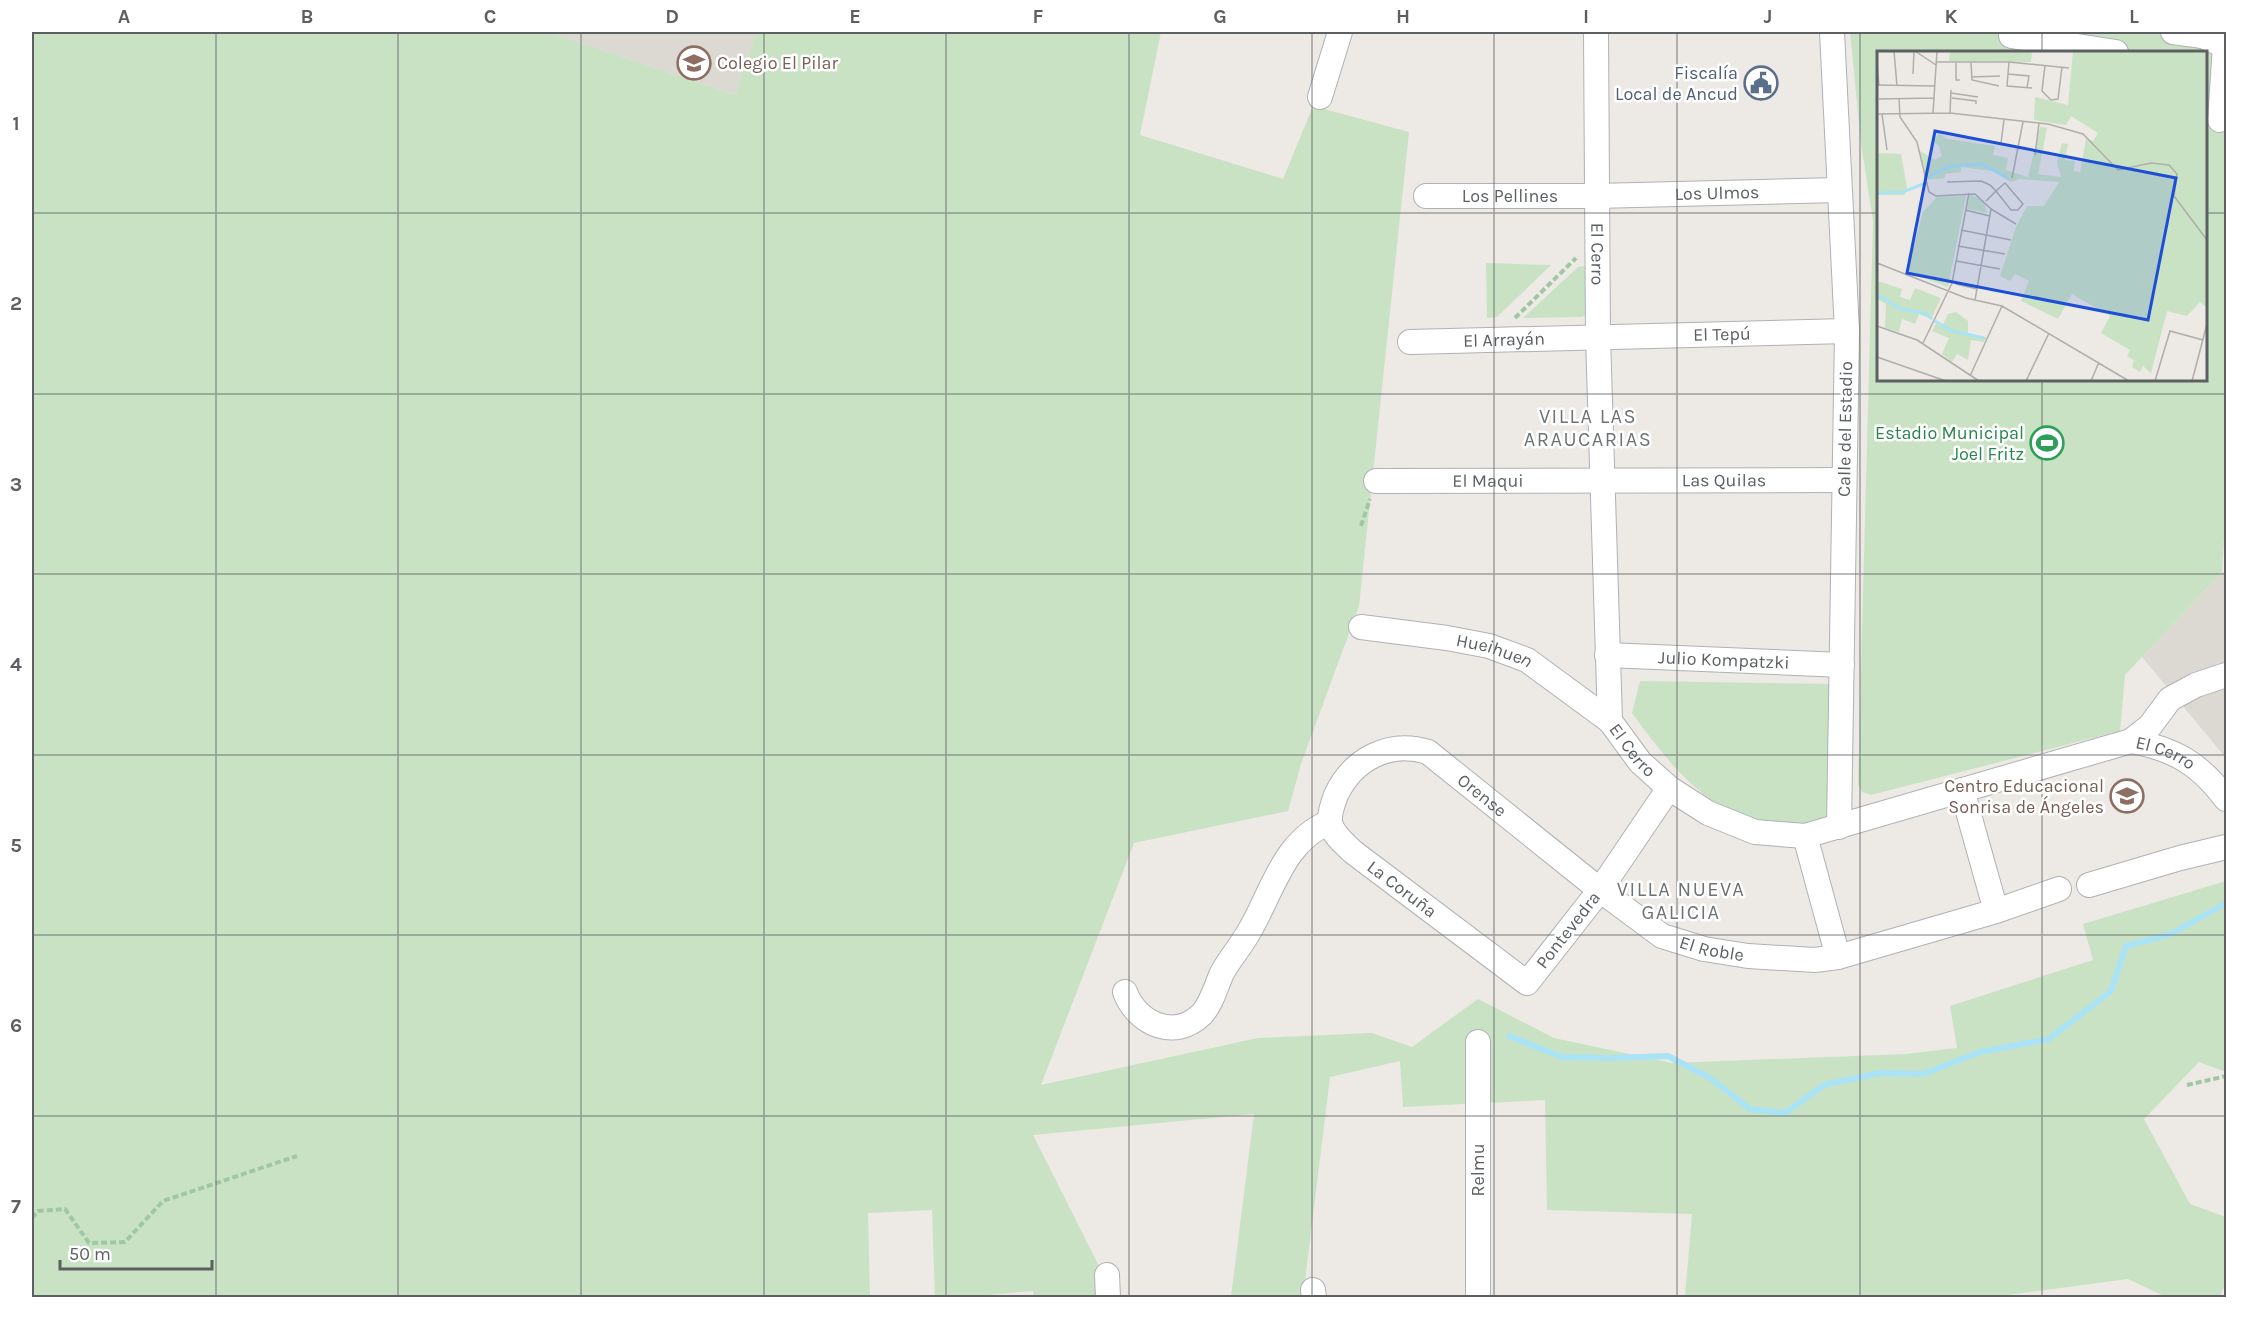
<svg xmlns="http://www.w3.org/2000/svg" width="2258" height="1329" font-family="Karla,sans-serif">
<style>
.education{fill:#dcd9d2}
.green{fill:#c9e2c3;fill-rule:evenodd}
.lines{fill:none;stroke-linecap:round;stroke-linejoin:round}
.stream{stroke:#abe3f6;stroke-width:6}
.minor-casing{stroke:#afb2b5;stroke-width:26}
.path{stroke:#a0c7a4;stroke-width:4;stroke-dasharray:6 3;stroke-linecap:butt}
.minor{stroke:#fff;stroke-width:24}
.grid{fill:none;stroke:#5c6063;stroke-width:1.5;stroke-opacity:0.55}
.labels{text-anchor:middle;stroke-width:5;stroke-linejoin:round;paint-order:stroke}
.education-label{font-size:18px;fill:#785e54;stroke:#fff;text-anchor:start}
.service-label{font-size:18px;fill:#4e5e75;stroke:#fff;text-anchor:end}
.street-label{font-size:18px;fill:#5c6063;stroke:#fff}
.leisure-label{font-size:18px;fill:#27864d;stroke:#fff;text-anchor:end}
.neighbourhood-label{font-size:20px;letter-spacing:1.5px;fill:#6d7275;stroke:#fff}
.inset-river{fill:none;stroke:#abe3f6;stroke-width:3}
.inset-road{fill:none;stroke:#afaeac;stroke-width:1.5}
.view{fill:#1d4ed8;fill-opacity:0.15;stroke:#1d4ed8;stroke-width:3}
.inset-edge{fill:none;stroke:#5c6063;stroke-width:3}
.neatline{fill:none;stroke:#5c6063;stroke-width:2}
.grid-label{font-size:20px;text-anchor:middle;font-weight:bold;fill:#5c6063}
</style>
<rect width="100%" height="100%" fill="#ede9e4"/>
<path class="education" d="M549,32H756L735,95Z
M2222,572L2226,573V758L2142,657Z"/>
<path class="green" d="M32,32H549L735,95L756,32H1161L1140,135L1283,179L1313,106L1409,132L1359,606L1301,764L1288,811L1134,843L1041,1085L1258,1038L1372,1033L1412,1047L1478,999L1554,1038L1672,1063L1906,1054L1957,1048L1950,1006L2093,960L2083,924L2226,881V1072L2199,1062L2144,1119L2190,1204L2226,1217V1281L2220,1297H2166L2128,1279L1985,1298L1685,1297L1692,1214L1547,1210L1545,1100L1403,1107L1400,1061L1330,1077L1303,1297H1231L1254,1114L1033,1135L1099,1266L1097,1297H1034L1033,1291L967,1297H935L932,1210L868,1213L870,1297H32Z
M1850,32H2226V506L2222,572L2125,675L2120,731L1871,795L1862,792L1858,783L1873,221L1861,143ZM1878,52H2206V380H1878Z
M1486,263L1551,265L1497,317L1487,318Z
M1593,264L1590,314L1581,317L1523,318L1578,267Z
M1640,681L1830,684V818C1820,821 1808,824 1798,824C1784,825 1764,825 1751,820C1697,801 1665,758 1632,713Z"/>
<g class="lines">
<path class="stream" d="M1509,1036L1562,1057L1612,1058L1668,1056L1710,1078L1750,1109L1785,1113L1824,1085L1879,1073L1923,1074L1980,1052L2049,1039L2111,991L2126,946L2171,934L2226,903"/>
<defs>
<g id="minor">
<path id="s1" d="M1596,32L1598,337L1610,721L1640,762L1669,788L1708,813L1755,832L1805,836L2131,741C2175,749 2200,764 2226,799"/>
<path d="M1832,32L1847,331L1839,827"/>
<path d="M2011,32V36L2116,52"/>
<path d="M2173,32L2203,36"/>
<path d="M2203,32V36L2225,46L2220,120"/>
<path d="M1320,97L1340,32"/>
<path id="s2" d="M1426,196H1595L1839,190"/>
<path id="s3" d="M1410,342L1847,331"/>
<path id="s4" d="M1376,481L1844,480"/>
<path id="s5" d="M1361,627L1447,638L1489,646L1527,660L1610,721"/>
<path id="s6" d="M1607,655L1842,665"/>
<path d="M2131,741L2150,726L2170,699L2196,685L2226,675"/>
<path id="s7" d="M1669,788L1600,890L1527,983L1353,852C1345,844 1332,834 1330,822C1329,814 1333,803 1336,795C1353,759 1389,740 1428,752L1600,890L1662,936L1704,949L1748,956L1815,960L1838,957L1996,911L2059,889"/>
<path d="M1962,790L1996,911"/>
<path d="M1805,836L1838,957"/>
<path d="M2089,885L2180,858L2226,847"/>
<path d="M1125,992C1137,1024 1175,1041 1202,1014C1212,1003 1216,986 1222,973C1230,958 1242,945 1250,930C1273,890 1284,840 1330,822"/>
<path d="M1107,1275L1108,1298"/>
<path d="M1313,1290L1314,1298"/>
<path d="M1478,1298V1042"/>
</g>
</defs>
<use href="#minor" class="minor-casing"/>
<path class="path" d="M1515,318L1576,258
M1361,526L1370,499
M2187,1085L2226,1076
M32,1218L38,1211L65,1209L89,1243L125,1242L163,1201L297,1156"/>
<use href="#minor" class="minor"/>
</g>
<path class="grid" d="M216,32V1298M398,32V1298M581,32V1298M764,32V1298M946,32V1298M1129,32V1298M1312,32V1298M1494,32V1298M1677,32V1298M1860,32V1298M2042,32V52M32,213H1878M2206,213H2226M2042,380V1298M32,394H2226M32,574H2226M32,755H2226M32,935H2226M32,1116H2226"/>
<defs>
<symbol id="school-ring" viewBox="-11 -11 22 22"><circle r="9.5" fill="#fff" stroke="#8d6e63" stroke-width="1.5"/><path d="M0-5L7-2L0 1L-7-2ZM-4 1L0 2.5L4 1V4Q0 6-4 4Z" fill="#8d6e63"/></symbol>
<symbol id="civic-ring" viewBox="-11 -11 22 22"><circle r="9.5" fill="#fff" stroke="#5c6f8a" stroke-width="1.5"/><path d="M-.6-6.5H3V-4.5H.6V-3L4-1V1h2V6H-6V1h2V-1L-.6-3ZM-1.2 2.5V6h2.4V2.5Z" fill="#5c6f8a"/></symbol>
<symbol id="stadium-ring" viewBox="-11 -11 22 22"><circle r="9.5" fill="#fff" stroke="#2e9e5b" stroke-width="1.5"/><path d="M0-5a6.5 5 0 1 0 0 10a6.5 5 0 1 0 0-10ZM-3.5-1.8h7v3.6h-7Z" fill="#2e9e5b"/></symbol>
</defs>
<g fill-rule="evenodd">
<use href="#school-ring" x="675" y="44" width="38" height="38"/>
<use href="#civic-ring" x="1742" y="64" width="38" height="38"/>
<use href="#stadium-ring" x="2028" y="424" width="38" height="38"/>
<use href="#school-ring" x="2108" y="777" width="38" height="38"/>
</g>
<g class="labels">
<g class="education-label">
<text x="717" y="69">Colegio El Pilar</text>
<text x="2104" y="792" text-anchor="end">Centro Educacional<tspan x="2104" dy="21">Sonrisa de Ángeles</tspan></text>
</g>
<g class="service-label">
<text x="1738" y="79">Fiscalía<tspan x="1738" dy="21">Local de Ancud</tspan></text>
</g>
<g class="street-label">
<text dy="6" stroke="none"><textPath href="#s2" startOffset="291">Los Ulmos</textPath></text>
<text dy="6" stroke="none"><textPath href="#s2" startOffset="84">Los Pellines</textPath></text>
<text dy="6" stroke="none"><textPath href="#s1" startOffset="222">El Cerro</textPath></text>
<text dy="6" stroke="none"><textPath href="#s3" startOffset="312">El Tepú</textPath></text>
<text dy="6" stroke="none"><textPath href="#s3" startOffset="94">El Arrayán</textPath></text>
<text transform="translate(1845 429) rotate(-89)" y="6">Calle del Estadio</text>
<text dy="6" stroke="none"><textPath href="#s4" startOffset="348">Las Quilas</textPath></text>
<text dy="6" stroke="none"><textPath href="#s4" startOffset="112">El Maqui</textPath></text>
<text dy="6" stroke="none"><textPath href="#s5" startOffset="136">Hueihuen</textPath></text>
<text dy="6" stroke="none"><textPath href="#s6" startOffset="117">Julio Kompatzki</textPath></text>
<text dy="6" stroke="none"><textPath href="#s1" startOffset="726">El Cerro</textPath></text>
<text dy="6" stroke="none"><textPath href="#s1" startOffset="1302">El Cerro</textPath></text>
<text dy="6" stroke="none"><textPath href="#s7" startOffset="706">Orense</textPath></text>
<text transform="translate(1402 889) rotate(37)" y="6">La Coruña</text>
<text transform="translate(1568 930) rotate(-52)" y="6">Pontevedra</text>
<text dy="6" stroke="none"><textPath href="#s7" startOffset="986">El Roble</textPath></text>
<text transform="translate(1478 1170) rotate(-90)" y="6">Relmu</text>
</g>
<g class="leisure-label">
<text x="2024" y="439">Estadio Municipal<tspan x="2024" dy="21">Joel Fritz</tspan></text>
</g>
<g class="neighbourhood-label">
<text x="1588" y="423">VILLA LAS<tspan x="1588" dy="23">ARAUCARIAS</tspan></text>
<text x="1681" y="896">VILLA NUEVA<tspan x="1681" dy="23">GALICIA</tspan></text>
</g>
</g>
<g transform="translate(1877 51)">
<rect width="330" height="330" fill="#ede9e4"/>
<path d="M73,0H155L154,11L72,10ZM196,0H330V257L323,251L310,265L290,260L274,322L266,315L263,321L255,316L257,309L250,305L253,299L224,282L233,265L195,243L181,268L144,250L152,230L138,223L133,230L123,225L139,176L150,155H167L182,131L142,128L134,131L115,120L84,116V121L68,123V127L48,129L43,100L58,109L65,105L62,95L56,91L62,82L70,88L118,95L116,104L131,107L129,119L151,126L163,76L170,77L161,123L184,126L180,111L185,92L191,93L188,109L198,110L197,120L203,121L209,88L216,90L221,82L194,65L189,74L157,69L158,46L191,54ZM0,102L24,103L30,137L27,144H0ZM93,143L107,150L110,162L90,158ZM89,145L71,236L30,221L46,161L60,146ZM0,230L25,238L23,246L33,249L38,237L64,247L54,268L42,263L38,273L25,268L22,281L8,277L9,253L0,248ZM79,261L91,270V285L110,286L107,291L94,289L91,309L80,303L75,311L65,303L72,287L55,280L59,272L65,275L71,263Z" fill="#c9e2c3"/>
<path class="inset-river" d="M51,126L74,115L104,113L131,127M0,142L26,141L46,133M0,243L21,257L50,263L55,268M58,270L75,280L107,287"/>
<path class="inset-road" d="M17,0L20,35M38,0L59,14M60,11H132L192,17M132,11L130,35L155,37M0,12L2,35M79,12V29H83M94,12L95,29L122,35M168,14L165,40L174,49L181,48L185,16M36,23L37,0M131,23L152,25L150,37M94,26L123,25M0,34L58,35M74,42L101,46M22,47L23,66L40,91L52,141L59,145L98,143L114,158L98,249M75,47L99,50V53M2,48L57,47M56,62L60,0M73,62L74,39M0,63L73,62L171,73L206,83L241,119L274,112L292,114L300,123L297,145L330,189M5,63L10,99M124,92L127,69M158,104L162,72M135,127L146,71M70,131L104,130L113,134L119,140L134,159H141L146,153L128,132L119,140L109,150M114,158L139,173M88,159L113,165M84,179L134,189M81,195L128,203M79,210L123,218M0,212L89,247L125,255L252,330M79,233L100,238M0,275L40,289L102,330M46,292L75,232L92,142M0,306L69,330M93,325L125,255M149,330L172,282M214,330L222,311M278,330L293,280L326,289M315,330L330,273"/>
<path class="view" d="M58,80L299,127L271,269L30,222Z"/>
<rect width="330" height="330" class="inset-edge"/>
</g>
<rect width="2258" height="1329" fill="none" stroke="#ffffff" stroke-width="66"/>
<path d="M60 1260v9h152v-9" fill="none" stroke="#5c6063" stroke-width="3"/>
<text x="69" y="1260" font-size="18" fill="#5c6063" stroke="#ffffff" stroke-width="4.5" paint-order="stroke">50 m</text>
<rect x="33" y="33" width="2192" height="1263" class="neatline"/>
<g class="grid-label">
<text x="124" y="23">A</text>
<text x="307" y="23">B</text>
<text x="490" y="23">C</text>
<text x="672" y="23">D</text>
<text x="855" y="23">E</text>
<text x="1038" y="23">F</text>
<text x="1220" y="23">G</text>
<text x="1403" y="23">H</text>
<text x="1586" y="23">I</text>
<text x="1768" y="23">J</text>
<text x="1951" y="23">K</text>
<text x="2134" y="23">L</text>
<text x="16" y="130">1</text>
<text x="16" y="310">2</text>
<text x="16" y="491">3</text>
<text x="16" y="671">4</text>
<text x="16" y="852">5</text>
<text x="16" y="1032">6</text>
<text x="16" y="1213">7</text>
</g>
</svg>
